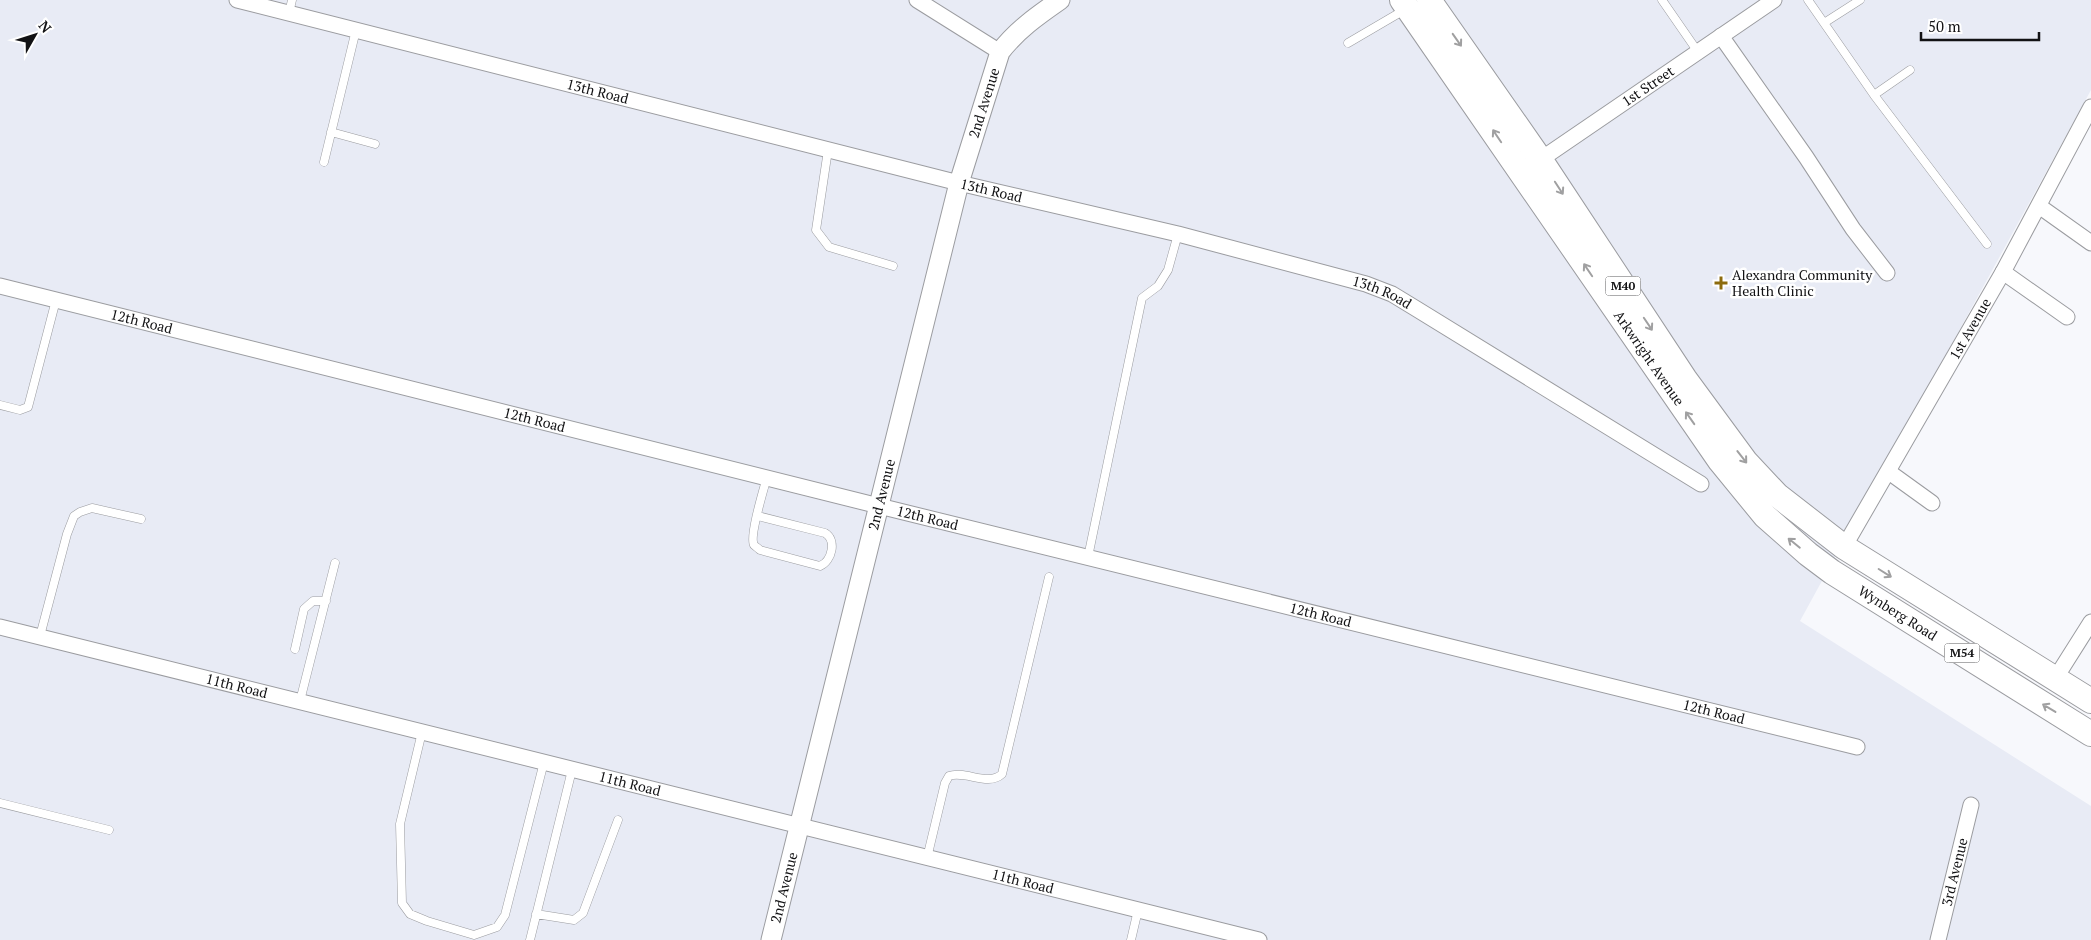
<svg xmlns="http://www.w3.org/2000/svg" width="2091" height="940" font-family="'PT Serif',serif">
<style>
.built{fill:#e8ebf5}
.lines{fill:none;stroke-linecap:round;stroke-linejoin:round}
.service-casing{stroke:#9b9ca0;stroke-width:9}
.minor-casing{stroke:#9b9ca0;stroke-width:17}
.tertiary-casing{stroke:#9b9ca0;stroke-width:21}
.primary-casing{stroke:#9b9ca0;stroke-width:26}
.service{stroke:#fff;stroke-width:8}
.minor{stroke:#fff;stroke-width:15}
.tertiary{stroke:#fff;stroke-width:19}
.primary{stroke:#fff;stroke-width:24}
.oneway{stroke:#a0a0a1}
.poi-dot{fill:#8c6b0d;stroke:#fff;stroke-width:2}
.labels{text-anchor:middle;stroke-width:5;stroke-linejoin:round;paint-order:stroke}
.shield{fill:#fff;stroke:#59595a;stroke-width:1}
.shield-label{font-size:12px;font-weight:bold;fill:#121214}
.street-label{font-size:14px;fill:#121214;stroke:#fff}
.poi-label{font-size:14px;fill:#121214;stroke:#fff;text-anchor:start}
</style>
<rect width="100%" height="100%" fill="#f7f8fc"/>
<path class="built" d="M0,0H2091V90L1800,621L2091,806V940H0Z"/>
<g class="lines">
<defs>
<path id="service" d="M1662,0L1698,52
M1808,0L1874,95L1987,244
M289,13L292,0
M1824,23L1860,0
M1348,43L1406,9
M1874,95L1910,70
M331,132L375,144
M828,150L816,230L829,247L893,266
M324,162L356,30
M0,405L20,410L28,407L56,300
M758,516L825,533C837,540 832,561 820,566L760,550C758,548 756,547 754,545C749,537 764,488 767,477
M1088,557L1142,298L1158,286L1168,270L1178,234
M40,636L67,534L74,516L80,512L92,508L141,519
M295,649L304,609L313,601H326
M300,701L335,563
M422,732L400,824L402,903L410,914L427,921L474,935L497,927L505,915L544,762
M0,803L109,830
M927,858L945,783L949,776C965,770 988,787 1002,774L1049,577
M536,914L574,920L583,913L618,820
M530,940L572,770
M1131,940L1138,910"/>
<g id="minor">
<path id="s1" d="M237,0L959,183L1178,234L1366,284L1392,294L1415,308L1701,484"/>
<path d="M917,0L1000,52"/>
<path d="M1721,36L1806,157L1853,229L1887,273"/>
<path id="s2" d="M1534,164L1774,0"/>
<path d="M2039,206L2091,243"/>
<path d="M2003,272L2067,317"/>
<path id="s3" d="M0,286L879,506L1857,747"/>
<path d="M1889,472L1932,503"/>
<path id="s4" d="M1844,547L2003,272L2091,107"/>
<path id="s5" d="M0,627L1259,940"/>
<path d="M2055,679L2091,622"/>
<path id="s6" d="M1938,940L1971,805"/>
</g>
<g id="tertiary">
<path id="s7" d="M771,940L959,183L1000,52C1017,30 1037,16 1060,0"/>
</g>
<g id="primary">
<path id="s8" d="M1402,0L1720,461L1765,516L1808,554L1832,572L2091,734"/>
<path d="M1429,0L1540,159L1685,379L1746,462L1777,495L1844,547L2091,701"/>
</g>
</defs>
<use href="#service" class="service-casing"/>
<use href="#minor" class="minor-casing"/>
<use href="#tertiary" class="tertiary-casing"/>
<use href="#primary" class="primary-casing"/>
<use href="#service" class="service"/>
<use href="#minor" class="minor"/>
<use href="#tertiary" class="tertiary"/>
<use href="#primary" class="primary"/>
</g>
<defs><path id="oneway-shaft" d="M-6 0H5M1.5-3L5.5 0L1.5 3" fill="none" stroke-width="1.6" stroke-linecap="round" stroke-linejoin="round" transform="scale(1.25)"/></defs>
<g class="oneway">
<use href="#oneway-shaft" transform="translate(1457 40) rotate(55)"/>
<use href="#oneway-shaft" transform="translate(1497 136) rotate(-124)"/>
<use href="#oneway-shaft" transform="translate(1559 188) rotate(57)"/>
<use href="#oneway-shaft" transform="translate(1588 270) rotate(-124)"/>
<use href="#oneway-shaft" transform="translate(1648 324) rotate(56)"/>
<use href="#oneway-shaft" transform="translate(1690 418) rotate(-125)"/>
<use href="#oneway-shaft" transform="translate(1742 457) rotate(52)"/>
<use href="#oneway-shaft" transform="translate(1794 543) rotate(-141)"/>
<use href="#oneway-shaft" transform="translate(1885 573) rotate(32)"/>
<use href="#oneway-shaft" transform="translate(2049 708) rotate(-149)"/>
</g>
<path class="poi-dot" d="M1718.5 275.5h5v5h5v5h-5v5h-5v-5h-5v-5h5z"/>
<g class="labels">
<g class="shield">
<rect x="1605.5" y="276.5" width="35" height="19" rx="4"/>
<rect x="1944.5" y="643.5" width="35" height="19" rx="4"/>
</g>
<g class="shield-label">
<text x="1623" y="290">M40</text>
<text x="1962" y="657">M54</text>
</g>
<g class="street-label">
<text dy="5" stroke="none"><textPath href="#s2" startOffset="138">1st Street</textPath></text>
<text dy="5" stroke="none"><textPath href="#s1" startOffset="372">13th Road</textPath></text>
<text dy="5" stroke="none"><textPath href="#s7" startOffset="864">2nd Avenue</textPath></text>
<text dy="5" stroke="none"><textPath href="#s1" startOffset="778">13th Road</textPath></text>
<text dy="5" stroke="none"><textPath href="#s1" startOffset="1182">13th Road</textPath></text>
<text dy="5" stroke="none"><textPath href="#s3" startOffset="146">12th Road</textPath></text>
<text dy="5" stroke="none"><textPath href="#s4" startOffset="252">1st Avenue</textPath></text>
<text dy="5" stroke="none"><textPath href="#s8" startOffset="435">Arkwright Avenue</textPath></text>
<text dy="5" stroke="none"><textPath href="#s3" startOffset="551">12th Road</textPath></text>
<text dy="5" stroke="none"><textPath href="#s7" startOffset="459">2nd Avenue</textPath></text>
<text dy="5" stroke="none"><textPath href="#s3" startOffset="956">12th Road</textPath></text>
<text dy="5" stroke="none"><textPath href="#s8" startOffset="796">Wynberg Road</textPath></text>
<text dy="5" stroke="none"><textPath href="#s3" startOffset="1361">12th Road</textPath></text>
<text dy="5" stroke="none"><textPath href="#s5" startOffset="244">11th Road</textPath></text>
<text dy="5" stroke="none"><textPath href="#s3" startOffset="1766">12th Road</textPath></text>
<text dy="5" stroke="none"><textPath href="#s5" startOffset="649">11th Road</textPath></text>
<text dy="5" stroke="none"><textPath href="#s6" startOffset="70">3rd Avenue</textPath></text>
<text dy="5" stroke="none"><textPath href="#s5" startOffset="1054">11th Road</textPath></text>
<text dy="5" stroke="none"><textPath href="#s7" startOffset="54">2nd Avenue</textPath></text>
</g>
<g class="poi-label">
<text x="1732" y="280">Alexandra Community<tspan x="1732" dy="16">Health Clinic</tspan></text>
</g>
</g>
<g transform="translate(35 35) rotate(51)" stroke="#ffffff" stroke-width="4" paint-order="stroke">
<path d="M0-4L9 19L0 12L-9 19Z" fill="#121214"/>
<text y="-8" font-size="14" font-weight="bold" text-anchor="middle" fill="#121214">N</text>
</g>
<path d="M1921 32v8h118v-8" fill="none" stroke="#121214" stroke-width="2.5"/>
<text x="1928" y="32" font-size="15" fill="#121214" stroke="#ffffff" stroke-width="4" paint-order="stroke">50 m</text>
</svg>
